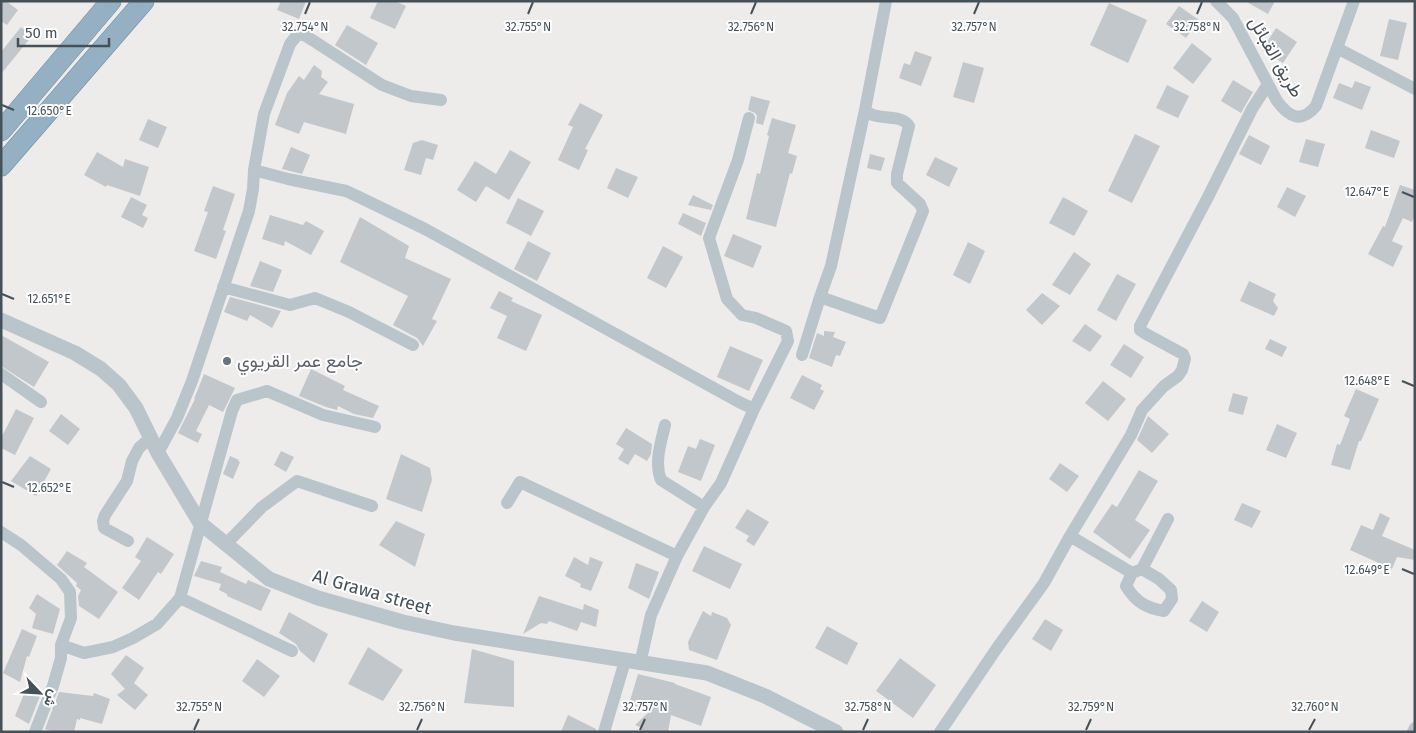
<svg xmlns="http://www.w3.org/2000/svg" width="1416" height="733" font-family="'Fira Sans',Vazirmatn,sans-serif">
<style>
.building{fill:#c2c7cb}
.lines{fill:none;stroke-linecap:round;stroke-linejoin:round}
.trunk-casing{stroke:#6d8ea7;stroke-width:21}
.minor{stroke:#b9c4cb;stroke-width:12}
.tertiary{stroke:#b9c4cb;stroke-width:15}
.trunk{stroke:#96b0c3;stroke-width:20}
.ticks{fill:none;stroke:#445158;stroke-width:2}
.worship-dot{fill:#6b7280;stroke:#fff;stroke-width:2}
.labels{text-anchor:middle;stroke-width:4;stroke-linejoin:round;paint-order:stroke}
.street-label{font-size:18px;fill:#445158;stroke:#fff}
.worship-label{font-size:18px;fill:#5b616d;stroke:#fff;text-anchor:start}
.ticks-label{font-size:12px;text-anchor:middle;fill:#445158;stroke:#fff;stroke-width:4;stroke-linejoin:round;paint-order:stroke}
</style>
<rect width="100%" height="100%" fill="#eeebeb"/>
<path class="building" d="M1,1H6L18,10L7,25L1,21Z
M281,1H306L299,19L277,10Z
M378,1H395L406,6L395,29L370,18Z
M1245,1H1275L1268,14Z
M1109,3L1147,20L1128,63L1090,45Z
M1179,6L1199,20L1186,38L1166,24Z
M1389,19L1407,23L1398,60L1380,56Z
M347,25L378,43L366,65L335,45Z
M21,27L32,36L1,74V52Z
M1276,28L1297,42L1283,63L1262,50Z
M1192,43L1212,59L1193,84L1173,68Z
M915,51L932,57L921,86L899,78L904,63L910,65Z
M963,62L984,68L974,103L953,97Z
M314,65L322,71L321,77L328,82L319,94L354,104L346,134L304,122L299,134L275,125L287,93L299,76L304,80Z
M1233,80L1253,92L1241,113L1221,101Z
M1355,81L1371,87L1362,110L1333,98L1339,83L1352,88Z
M1167,85L1189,96L1178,118L1156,108Z
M751,96L770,101L763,125L756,123L757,116L755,113L748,110Z
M580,103L603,115L585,149L588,150L579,170L558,160L573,127L568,125Z
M772,118L796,125L788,153L797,156L792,174L790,173L776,227L746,219L757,173L760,174L769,136L767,135Z
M148,119L167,127L158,148L139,140Z
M1371,130L1400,141L1394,158L1365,148Z
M1135,134L1160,146L1132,203L1108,191Z
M1249,135L1270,146L1261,165L1239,154Z
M1306,139L1325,144L1318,167L1299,162Z
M422,140L438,145L433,160L426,158L421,175L404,170L413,143Z
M291,147L310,155L302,174L282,169Z
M510,150L531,162L509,200L486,186L476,202L457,190L475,161L496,174Z
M97,152L123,167L125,159L149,167L140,196L107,185L106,187L84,175Z
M870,154L885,158L881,171L867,168Z
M935,157L958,168L949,187L926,175Z
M616,168L638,177L628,198L607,188Z
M1400,185L1415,190V215L1412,222L1403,218L1392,241L1403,246L1393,267L1368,254L1383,226L1385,227Z
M213,186L235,194L223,230L226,231L216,259L194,251L208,212L204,211Z
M1287,187L1306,196L1295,217L1277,207Z
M693,195L713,205L711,210L688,205Z
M131,197L147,205L142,215L148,218L143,228L121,217Z
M1063,197L1088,211L1074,236L1049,223Z
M518,198L544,211L531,236L506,223Z
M683,213L706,223L701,236L678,224Z
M270,215L303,225L306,221L324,231L311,255L285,241L284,246L262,239Z
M360,217L409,246L405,258L451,279L432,319L437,321L423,346L417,338L393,325L408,296L340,262Z
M733,234L762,246L753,268L724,256Z
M528,241L551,253L537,281L514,269Z
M968,242L985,251L970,284L953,275Z
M663,246L683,257L666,288L647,278Z
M1074,252L1091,264L1070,295L1052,285Z
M260,261L282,270L273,292L250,286Z
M1117,274L1136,284L1116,321L1097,310Z
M1249,281L1276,294L1273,301L1278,308L1274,316L1240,301Z
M499,291L513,298L511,301L542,315L526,351L497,338L507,316L490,308Z
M1042,293L1060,306L1042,325L1026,310Z
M230,297L267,307L281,311L272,328L250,315L247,321L224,312Z
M1085,324L1102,336L1090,352L1072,341Z
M824,331L835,332L833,337L846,342L840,356L836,355L832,367L809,358L817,333L824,336Z
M1,335L49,362L34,387L1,366Z
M1270,339L1287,347L1282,357L1265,349Z
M1124,344L1144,357L1131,378L1110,365Z
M730,346L763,360L749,391L717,377Z
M311,369L345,386L343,390L379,406L373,418L354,414L338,406L337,410L326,407L299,396Z
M204,374L235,388L223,412L209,405L196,431L202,434L198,443L178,433L195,399H194Z
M802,375L822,385L820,389L824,391L814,410L790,398Z
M1103,381L1126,399L1108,421L1085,403Z
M1356,389L1379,399L1361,441H1359L1350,470L1331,465L1337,444L1340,445L1350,419L1344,416Z
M1233,393L1248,397L1243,415L1228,411Z
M16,409L34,418L15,455L1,448V438Z
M61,414L80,429L68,445L49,431Z
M1148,416L1169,434L1152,453L1137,440Z
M1277,424L1297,433L1286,458L1266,450Z
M626,428L652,444L651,454L647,461L635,454L628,465L618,459L624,449L616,444Z
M700,439L715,445L701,481L678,472L688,446L696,449Z
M281,451L294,457L286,472L274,465Z
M401,454L430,468L432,480L422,512L386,499Z
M30,456L51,469L36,496L11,481Z
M230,456L239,460L238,461L240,462L233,479L223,474Z
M1060,463L1079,476L1067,492L1049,479Z
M1139,470L1158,481L1135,520L1150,530L1130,559L1093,532L1112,504L1117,507Z
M1242,503L1261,511L1252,528L1234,520Z
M747,509L769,522L754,546L746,541L749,536L735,528Z
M1380,513L1390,518L1382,536L1415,550V560L1397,557L1392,569L1350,550L1361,525L1373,530Z
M396,521L425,534L415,567L379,545Z
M147,537L174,554L161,574L158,572L139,600L122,588L141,561L135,557Z
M704,546L742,564L730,589L692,571Z
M67,551L87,563L84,567L118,592L99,619L79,606L78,596L81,590L76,586L77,583L57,565Z
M574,557L588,565L590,557L603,562L591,591L580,587L581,584L565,576Z
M201,561L222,567L220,572L246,584L248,580L271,590L261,611L227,596V594L219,590L221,584L194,576Z
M636,563L659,572L649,599L628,588Z
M37,594L60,609L53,634L32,628L36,614L29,608Z
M539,596L583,610L584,604L599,610L596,627L581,622L577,631L549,621L547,624L541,623L523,634Z
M1202,601L1219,612L1207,632L1189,621Z
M703,611L711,616L712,612L727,618L731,625L717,660L689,650L688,642Z
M289,612L328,634L314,663L300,651L296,644L279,633Z
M1045,619L1063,630L1051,651L1032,639Z
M827,626L858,643L847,665L815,648Z
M22,629L37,636L29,657L27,656L20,682L3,673Z
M368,647L403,670L383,701L348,684Z
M472,649L514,661V707L464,703Z
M126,655L144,668L134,683L148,695L135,710L117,695L125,689L111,674Z
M900,658L936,685L913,718L876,691Z
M257,659L280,676L264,697L242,681Z
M638,674L675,683V684L711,697L701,726L671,715L668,732H641L642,728L635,725L650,711L629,704Z
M26,689L40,696L29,724L15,716Z
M59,692L93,696L94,693L110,699L102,724L80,718V720L77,719L74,732H53L45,729Z
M568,715L596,729V732H561Z"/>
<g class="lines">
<defs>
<path id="trunk" d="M1,131L111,1
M1,166L144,1"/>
</defs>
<use href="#trunk" class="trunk-casing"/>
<path class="minor" d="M1216,1L1233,18L1277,101C1289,117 1301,124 1316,106L1354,1
M1337,48L1415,89
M254,170L264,114L290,44L297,35L300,34L306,36L382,85L411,96L441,100
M223,287L290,305L315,298L349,312L413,345
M820,297L831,266L865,110
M802,355L820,297L880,318L923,211L920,204L897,183V174L909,126C900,112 875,122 865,110L886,1
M1,374L41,402
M665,425C661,442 654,463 661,480L704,507
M158,453L177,418L192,381L249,211L253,189L254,170L288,179L346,191L361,198L425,229L739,402L754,409
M507,503L520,482L677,556
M1,532L21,545L61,579L70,592L71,618L61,645V658L53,686L35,732
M1070,536L1132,573L1142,569L1168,519
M128,541L104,528L103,521L105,515L127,481L132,461L139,448L151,437
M226,544L262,507L297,481L372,506
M1132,573L1126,586C1136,602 1146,608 1164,611L1172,599L1171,590L1159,579L1142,569
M180,598L292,651
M61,645L84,653L113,647L133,638L157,624L180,598L232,411L237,400L267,391L323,415L375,427
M640,664L651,615L677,556L704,507L721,483L754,409L788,341L786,331L756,318L742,315L727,299L709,238L738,160L749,118
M604,732L625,661
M940,732L997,648L1044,583L1070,536L1131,435L1142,410L1164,386L1178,376L1182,370L1185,359L1183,354L1146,334L1140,330V326L1208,197L1252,109L1268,84
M1413,732L1415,728"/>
<path class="tertiary" d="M1,320L75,353L101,369L119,385L136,408L158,453L200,523L269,579L318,598L403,622L454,633L707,673L765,696L836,732"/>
<use href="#trunk" class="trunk"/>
</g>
<path class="ticks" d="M305,14L310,2M528,14L533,2M751,14L756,2M974,14L979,2M1197,14L1202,2M2,105L14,110M1402,192L1414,197M2,294L14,299M1402,381L1414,386M2,482L14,487M1402,569L1414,574M194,730L199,719M417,730L422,719M640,730L645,719M863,730L868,719M1086,730L1091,719M1309,730L1315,719"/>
<circle class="worship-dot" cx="227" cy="361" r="5"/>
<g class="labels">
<g class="street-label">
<text transform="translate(1276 57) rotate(60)" y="6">طريق القبائل</text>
<text transform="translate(372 592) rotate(16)" y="6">Al Grawa street</text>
</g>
<g class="worship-label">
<text x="237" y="367">جامع عمر القريوي</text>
</g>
</g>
<g class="ticks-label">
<text x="305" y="31">32.754°N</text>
<text x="528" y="31">32.755°N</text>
<text x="751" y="31">32.756°N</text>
<text x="974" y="31">32.757°N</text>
<text x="1197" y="31">32.758°N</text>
<text x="49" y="115">12.650°E</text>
<text x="1367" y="196">12.647°E</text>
<text x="49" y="303">12.651°E</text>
<text x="1367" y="385">12.648°E</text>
<text x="49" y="492">12.652°E</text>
<text x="1367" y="574">12.649°E</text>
<text x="199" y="711">32.755°N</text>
<text x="422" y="711">32.756°N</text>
<text x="645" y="711">32.757°N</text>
<text x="868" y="711">32.758°N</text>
<text x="1091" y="711">32.759°N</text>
<text x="1315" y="711">32.760°N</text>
</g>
<rect width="1416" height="733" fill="none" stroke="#445158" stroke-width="5"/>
<g transform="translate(40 693) rotate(115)" stroke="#ffffff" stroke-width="4" paint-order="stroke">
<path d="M0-4L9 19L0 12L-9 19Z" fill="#445158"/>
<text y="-8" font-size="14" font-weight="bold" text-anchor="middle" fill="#445158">ش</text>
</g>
<path d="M18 38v8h91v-8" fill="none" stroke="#445158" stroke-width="2.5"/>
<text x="25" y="38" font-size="15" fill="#445158" stroke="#ffffff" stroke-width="4" paint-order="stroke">50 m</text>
</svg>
